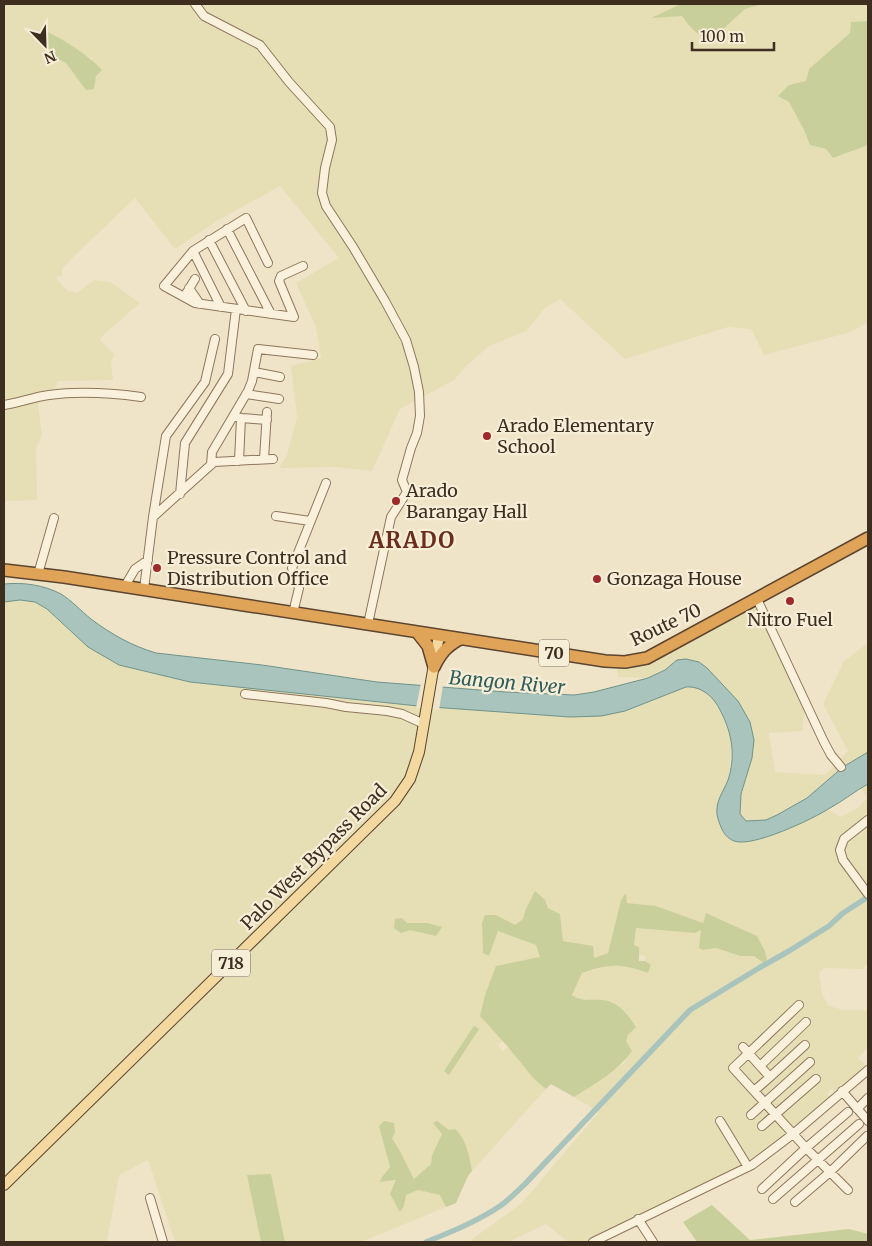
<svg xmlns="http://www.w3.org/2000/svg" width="872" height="1246" font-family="Merriweather,serif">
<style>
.farmland{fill:#e6deb5;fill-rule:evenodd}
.green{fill:#c9cf9b}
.water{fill:#a9c4bc;stroke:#6f938a}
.pier{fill:#f0e4c8}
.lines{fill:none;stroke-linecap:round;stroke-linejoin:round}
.canal{stroke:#a9c4bc;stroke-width:5.5}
.minor-casing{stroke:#8d765c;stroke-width:10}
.major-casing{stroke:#5b4430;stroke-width:12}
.highway-casing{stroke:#5b4430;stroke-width:14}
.minor{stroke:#faf1dc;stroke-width:8}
.major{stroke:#f3d9a0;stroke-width:10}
.highway{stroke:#e0a458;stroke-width:11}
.poi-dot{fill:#9e2a2b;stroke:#f7eed8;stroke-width:2}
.labels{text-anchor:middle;stroke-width:4.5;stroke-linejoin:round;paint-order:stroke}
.shield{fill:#f7eed8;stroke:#756857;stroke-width:1}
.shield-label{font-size:16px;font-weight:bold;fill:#3d2e20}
.poi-label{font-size:18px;fill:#3d2e20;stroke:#f7eed8;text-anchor:start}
.street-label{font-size:18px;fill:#3d2e20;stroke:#f7eed8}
.water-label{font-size:19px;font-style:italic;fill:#2f5d5a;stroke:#f7eed8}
.district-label{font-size:22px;font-weight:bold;letter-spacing:1px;fill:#6b2e1e;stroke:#f7eed8}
</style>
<rect width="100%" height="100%" fill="#f0e4c8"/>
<path class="farmland" d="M4,4H681L653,17L682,16L689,27L699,35L710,40L745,9L763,4H868V21L852,23L850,33L809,69L806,81L789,85V102L804,130L810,145L826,149L833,158L868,145V322L851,332L764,355L751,329L728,327L625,359L560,299L545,308L526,331L489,346L466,366L454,380L400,409L372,471L336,467L279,468L287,455L297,417L291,366L321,358L316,327L296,283L339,258L280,186L217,221L175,249L135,198L69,261L62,269V276L55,277L67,291L77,293L94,280L110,282L140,303L104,334L100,340L114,354L111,363L113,380L58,381L56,387L45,393L38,405L42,435L36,449L37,500L4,501ZM41,29L71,45L83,55L92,58L96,76L94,89L74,73Z
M757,599L806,702L802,731L769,733L775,772L824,775L838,764L836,762L848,751L823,704L844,661L868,643V752L841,768L807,798L777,815L766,820L746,821L740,814V806L741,794L752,758L738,701L707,668L699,662L677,660L665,670L648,678L618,677L616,662L647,658Z
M20,600L35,602L46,609L88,647L119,665L190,682L418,706L570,717L601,716L625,711L686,687L694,686L701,690L709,695L717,704L727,723L732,740L729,777L717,808L722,828L799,824L828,810L841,817L858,808L867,798L861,788L868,784V962L863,969L824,968L819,973L822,994L829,1006L843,1010H868V1047L858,1058L867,1066L836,1094L832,1089L827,1093L829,1096L831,1095L832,1097L754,1167L597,1242H568L546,1224L508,1242H472L471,1240L521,1204L599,1112L574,1097L601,1080L625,1062L626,1041L628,1035L586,999H577L572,995L582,973L614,965L628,967L648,973L651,965L645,961V956L639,955V947L634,945L636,928L695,933L702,930L699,948L703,950L716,948L740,956H754L767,965L765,951L757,936L706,913L703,923L656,906L627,903L626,894L621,900L608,953L593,958L573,942L563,941L560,914L548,908L545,900L525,911L523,919L515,925L496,915L489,956L498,931L536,945L540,957L480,1016L503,1041L498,1045L503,1051L508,1047L534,1079L546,1089L472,1171L469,1156L460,1133L442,1134L432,1155L431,1165L414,1179L401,1153L392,1138L379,1126L390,1167L382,1177L381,1182L397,1180L404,1206L406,1195L418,1190L440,1195L446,1207L361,1242H285L271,1175H248L261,1242H175L148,1160L119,1175L107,1242H4V602Z"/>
<path class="green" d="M681,4H763L745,9L710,41C697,35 690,28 682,16L651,18Z
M868,21V145L833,158L826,149L810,145L804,130L789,102L778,96L789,85L806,81L809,69L850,33L851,22Z
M41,29C60,37 89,55 102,70L96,76L94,89L86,90L66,63L58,59L42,42Z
M535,891L545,900L548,908L560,914L563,941L593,946L594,958L608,953L621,900L626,893L627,903L656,906L703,923L706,913L757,936L765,951L768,966L754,956H740L716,948L703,950L699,948L701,930L695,933L636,928L634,945L639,947V961H645L651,965L648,973C618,963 612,964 582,973L572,995C581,1002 592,999 603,1000C619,1002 628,1015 636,1027L628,1035L626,1041L632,1051C618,1071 595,1084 574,1097L551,1084L546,1089L534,1079L508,1047L480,1016L485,995L496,966L540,957L536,945L498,931L489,956L483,953L482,923L485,915H496L515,925L523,919L525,911Z
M402,918L407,923H427L442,927L436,936L410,930L401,933L394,928L395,919Z
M474,1026L479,1029L449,1075L444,1071Z
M384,1121L394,1123L395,1133L392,1138L401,1153L414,1179L431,1164L432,1155L442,1134L433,1123L437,1121L449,1130L455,1129C466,1138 470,1158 472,1171L468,1176L456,1203L446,1207L440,1195L418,1190L406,1195L404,1206L400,1212L390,1194L396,1180L380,1182L382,1177L390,1167L379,1126Z
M271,1174L285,1242H261L247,1175Z
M712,1205L750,1240L849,1229L868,1234V1242H697L683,1222Z"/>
<path class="water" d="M4,584C23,582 44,585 61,594C71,600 81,611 91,619C111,634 132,646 156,653L262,665L377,682L506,692L574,695L594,692L648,678L665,670L677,660L686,659L699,662L707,668L738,701L750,722L754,740L752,758L741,794L740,814L746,821L766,820L777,815L807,798L843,767L868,752V784C855,791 843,801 830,808C813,819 752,848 734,841C727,838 724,834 721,827C719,822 716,815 717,809C717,798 726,788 729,777C736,752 731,730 719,708C712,695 700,686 686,687L625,711L601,716L570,717L418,706L190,682L119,665L88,647L47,609L35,602L20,600L4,602Z"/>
<path class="pier" d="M421,683L443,685L439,710L416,708Z"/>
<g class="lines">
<path class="canal" d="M426,1242C451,1232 478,1221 500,1206C509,1200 516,1192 524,1185L690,1010L759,968L789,951L829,926L843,913L868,897"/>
<defs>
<path id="minor" d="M195,4L204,16L260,45L289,82L330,127L332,140L325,168L322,193L326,206L353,247L385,301L406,340L414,367L419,392L420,416L417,433L411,448L402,480L407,492L391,517L368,624
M227,229L271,314
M209,240L246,311
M193,251L221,307
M268,263L246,218L193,251L164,286L195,303L294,317L279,281L281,276L303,266
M189,288L200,304
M184,297L195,279
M254,372L280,377
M246,394L279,399
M4,405C19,403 33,397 49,395C79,391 111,393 141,397
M237,417L242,418L267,420
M264,459L267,412
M239,461L241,418
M211,465L212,452L248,391L252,381L258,349L313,355
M180,494L185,443L228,374L236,309
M276,516L310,521
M153,517L166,436L205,382L215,339
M38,574L54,518
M125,586L135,569L148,560
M144,589L153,517L214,462L273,459
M757,599L824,742L831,755L841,767
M293,613L299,588L292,568L326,483
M245,694L326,703L346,707L387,711L402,714L424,724
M868,820L844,839L840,850L843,860L868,894
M799,1005L733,1068L806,1148L848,1190
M743,1047L760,1066
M770,1077L805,1045
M754,1091L770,1077L760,1066L806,1022
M842,1091L868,1121
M857,1109L868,1098
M751,1115L810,1062
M720,1121L748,1167
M762,1126L816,1079
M762,1189L806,1148L848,1112
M150,1198L163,1242
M773,1199L859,1124
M795,1202L830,1172L867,1136
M638,1219L653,1242
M593,1242L752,1165L793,1134L868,1070"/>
<path id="major" d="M4,1185L395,801L410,779L419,752L439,635"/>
<path id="highway" d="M4,570L64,577L605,661L625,662L647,658L868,538
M417,632L428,646L434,667
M434,667C441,653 447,646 460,639"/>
</defs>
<use href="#minor" class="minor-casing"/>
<use href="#major" class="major-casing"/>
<use href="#highway" class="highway-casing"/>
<use href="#minor" class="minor"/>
<use href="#major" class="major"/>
<use href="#highway" class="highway"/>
</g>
<g class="poi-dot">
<circle cx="487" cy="436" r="5"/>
<circle cx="396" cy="501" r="5"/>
<circle cx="157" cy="568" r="5"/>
<circle cx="597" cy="579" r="5"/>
<circle cx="790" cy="601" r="5"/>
</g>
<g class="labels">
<g class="shield">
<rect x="539" y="639.5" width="30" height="27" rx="4"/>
<rect x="212" y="949.5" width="38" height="27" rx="4"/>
</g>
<g class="shield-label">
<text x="554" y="659">70</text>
<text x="231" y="969">718</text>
</g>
<g class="poi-label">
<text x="497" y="432">Arado Elementary<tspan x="497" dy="21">School</tspan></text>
<text x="406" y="497">Arado<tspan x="406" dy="21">Barangay Hall</tspan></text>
<text x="167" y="564">Pressure Control and<tspan x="167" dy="21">Distribution Office</tspan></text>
<text x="607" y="585">Gonzaga House</text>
<text x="790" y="626" text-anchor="middle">Nitro Fuel</text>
</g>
<g class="street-label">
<text transform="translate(666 625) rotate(-25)" y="6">Route 70</text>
<text transform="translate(314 857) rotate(-45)" y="6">Palo West Bypass Road</text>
</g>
<g class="water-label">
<text transform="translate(507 682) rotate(5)" y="7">Bangon River</text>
</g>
<g class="district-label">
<text x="412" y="548">ARADO</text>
</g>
</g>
<rect width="872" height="1246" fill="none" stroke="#3d2e20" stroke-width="10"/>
<g transform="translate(45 45) rotate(157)" stroke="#f7eed8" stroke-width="4" paint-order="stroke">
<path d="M0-4L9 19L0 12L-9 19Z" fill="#3d2e20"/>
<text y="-8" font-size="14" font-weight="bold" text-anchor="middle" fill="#3d2e20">N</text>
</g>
<path d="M692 42v8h82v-8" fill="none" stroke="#3d2e20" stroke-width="2.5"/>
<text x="700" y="42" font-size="15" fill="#3d2e20" stroke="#f7eed8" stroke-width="4" paint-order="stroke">100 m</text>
</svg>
